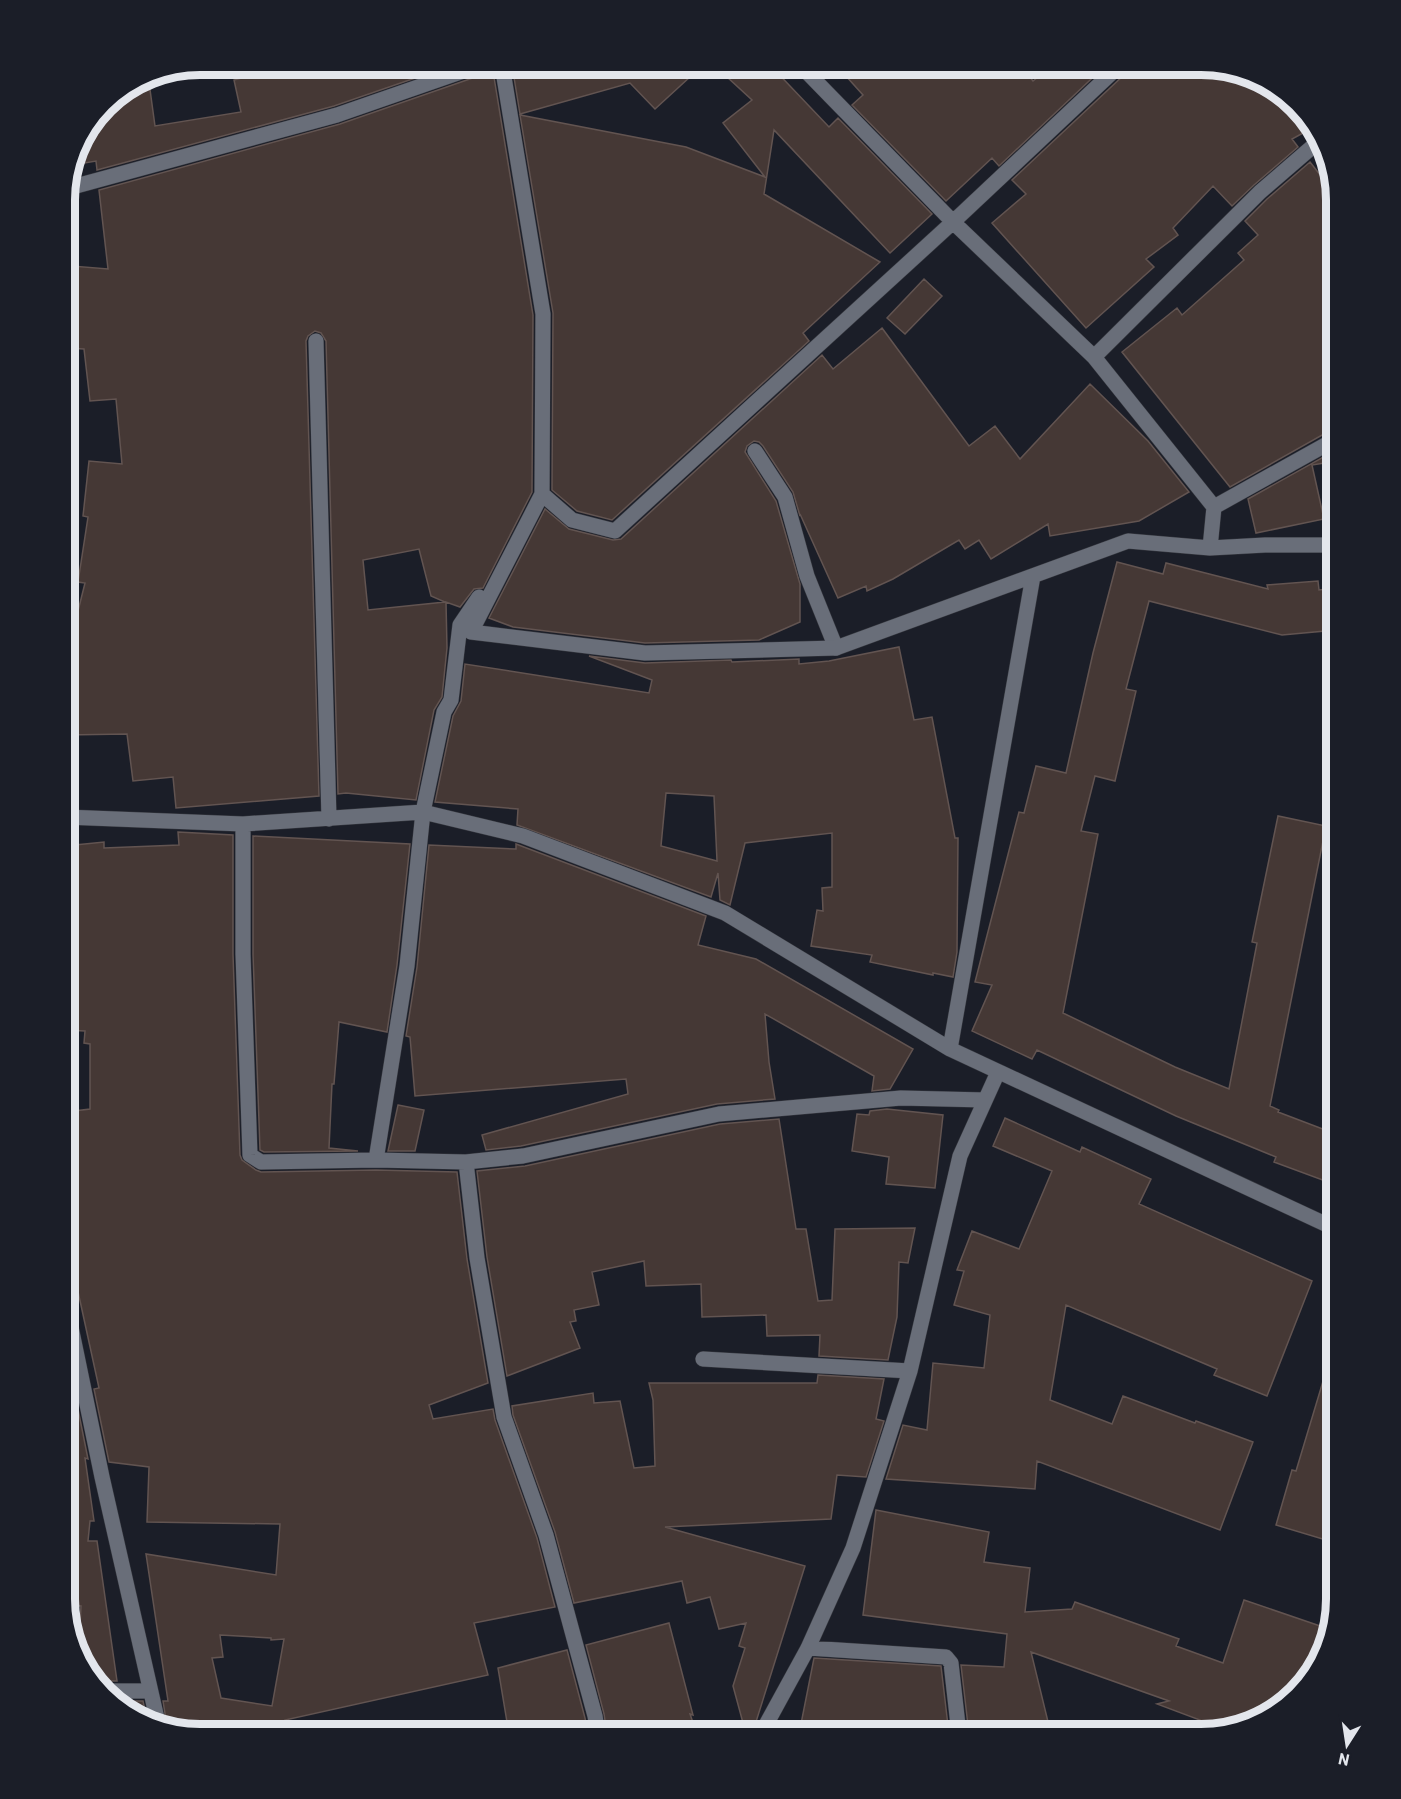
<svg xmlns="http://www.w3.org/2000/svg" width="1401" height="1799" font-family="Barlow,sans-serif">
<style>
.building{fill:#453835;stroke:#625451;stroke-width:1.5;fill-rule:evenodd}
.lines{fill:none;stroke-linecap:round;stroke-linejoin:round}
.lane-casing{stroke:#373940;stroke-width:16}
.street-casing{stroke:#373940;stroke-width:16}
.lane{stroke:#696e79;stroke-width:15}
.street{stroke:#696e79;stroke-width:15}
.rim{fill:none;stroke:#e3e6ec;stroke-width:8}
</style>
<rect width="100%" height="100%" fill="#1b1e28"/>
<path class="building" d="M292,65H453L334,106L97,170L96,161L72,165L79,140L110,98L148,75L155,126L241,112L234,80Z
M490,65H492L533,315L532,492L483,588L474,589L460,607L446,602L447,648L442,697L434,710L416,800L346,793L338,794L326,341L321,333L315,331L308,336L306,341L319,796L176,808L173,777L133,781L127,734L65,735V703H67L70,627H74L85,583L78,582L88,517L83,516L89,461L122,464L116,399L90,401L84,349L67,348L72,266L108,269L99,190L340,124L484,74L489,71ZM419,549L431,596L445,602L368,610L363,560Z
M512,65H703L655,109L630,83L520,114Z
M714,65H770L829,127L838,118L932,214L890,253L774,130L764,194L880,262L803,333L809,341L612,520L577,511L552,490L553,313L520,115L686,147L765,177L723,123L752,100Z
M836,65H1020L1033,81L1053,65H1106L999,166L992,158L946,201L852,105L863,95Z
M1130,65H1209L1268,82L1314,127L1292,139L1298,147L1254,185L1232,206L1213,186L1173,228L1178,235L1146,259L1154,267L1086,328L992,223L1026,194L1012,180L1127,72Z
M1310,162L1335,194L1336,200V429L1331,430L1230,487L1122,352L1177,308L1182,315L1244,260L1238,253L1258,235L1245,221L1267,199Z
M924,279L942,296L905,334L887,318Z
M882,328L969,446L995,426L1020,459L1090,384L1148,441L1189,492L1139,521L1050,536L1048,524L991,559L979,540L965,549L959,540L893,579L867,591L866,586L838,598L800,514V516L793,492L763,446L759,442L754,441L747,446L745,452L776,501L800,584V622L759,640L645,643L513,627L489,618L545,509L569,529L613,540L621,539L822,355L833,369Z
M1336,450V461L1312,465L1324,519L1256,533L1248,499Z
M1117,562L1163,574L1166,563L1268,589L1267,585L1318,581L1319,590L1336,588V630L1282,635L1149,601L1126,689L1136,691L1115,781L1095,776L1081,831L1098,834L1063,1013L1175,1067L1229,1089L1257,943L1252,942L1278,816L1326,826L1270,1106L1279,1110L1278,1112L1336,1134V1185L1274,1162L1276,1157L1176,1116L1037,1050L1032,1059L972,1031L992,985L975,982L1019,812L1024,813L1036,766L1066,773L1093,653Z
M899,647L914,720L932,717L955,838H958L957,952L953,977L933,973V975L870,962L872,955L811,946L817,910L823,911L822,888L832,887V833L745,843L730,905L720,900L718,873L711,897L517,825L518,809L435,802L453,716L461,701L465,664L649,693L652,680L589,656L645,663L731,660L732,662L799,659V664L829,661ZM666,793L714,796L717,861L661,846Z
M178,832L233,835V954L240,1155L242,1160L256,1170L261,1172L376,1170L457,1172L467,1259L488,1383L429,1405L433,1419L493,1409L495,1420L537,1538L555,1607L474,1623L488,1675L285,1720L288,1734H200L167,1726L163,1701H168L146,1554L276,1575L280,1524L147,1522L149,1467L109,1462L94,1389L99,1388L77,1287L73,1288L65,1231V1180L72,1179L66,1112L90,1109V1044L84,1043L85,1031L65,1030V969L78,970L73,895L65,896V846L104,842V848L179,845ZM220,1635L271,1638V1640L284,1639L272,1706L221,1698L212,1658L223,1657Z
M253,836L410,844L397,965L387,1032L339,1022L334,1084H332L329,1148L358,1151L264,1152L260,1150L253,954Z
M516,844L706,916L698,945L756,959L913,1049L890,1089L872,1091L874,1076L765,1014L769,1062L775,1099L717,1104L521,1146L486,1150L482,1135L628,1094L626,1079L415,1096L410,1037L406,1036L417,967L429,845L516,849Z
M398,1105L424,1110L415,1151H388Z
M887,1109L943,1115L935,1188L886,1184L889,1157L852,1151L857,1114L869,1115L870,1111Z
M1005,1118L1080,1152L1082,1147L1151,1179L1139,1204L1312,1281L1267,1396L1214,1375L1217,1369L1066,1305L1050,1400L1112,1424L1123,1396L1195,1423L1196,1421L1253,1442L1220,1530L1037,1461L1035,1489L886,1479L903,1425L927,1430L933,1363L984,1368L990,1315L954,1305L964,1271L957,1270L972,1231L1019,1249L1052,1171L993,1146Z
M779,1119L796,1229H806L818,1301L832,1300L835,1229L915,1228L908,1263L899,1262L897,1317L888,1360L819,1356L820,1335L767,1336L766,1315L702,1317L701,1284L646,1286L644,1261L592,1272L599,1305L574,1310L576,1321L570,1322L580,1348L507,1376L487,1257L477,1171L525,1166L720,1124Z
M1330,1358H1336V1543L1276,1525L1292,1470L1296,1471Z
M818,1375L884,1379L876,1419L884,1421L866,1477L837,1475L831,1519L665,1527L805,1566L755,1725L751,1734H746L733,1686L745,1648L739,1646L746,1623L719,1629L710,1597L687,1603L682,1581L574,1603L555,1532L513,1415L512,1406L593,1393L594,1403L620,1401L634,1468L655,1466L653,1400L649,1383H817Z
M75,1394L88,1459L85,1458L94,1521H90L88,1541H97L117,1681H105L99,1685L87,1674L79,1645L81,1606L66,1605L64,1599L65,1396Z
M876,1510L989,1532L984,1562L1030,1568L1025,1612L1072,1609L1075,1602L1179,1639L1176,1646L1223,1663L1244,1600L1329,1629L1325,1644L1316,1669L1276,1712L1221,1728L1157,1704L1169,1701L1031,1652L1051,1734H969L961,1665L1004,1667L1007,1634L863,1615Z
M669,1623L693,1715L690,1714L697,1734H607L604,1714L586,1645Z
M567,1650L585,1718L588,1734H509L498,1668Z
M814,1658L941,1666L949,1734H799Z
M116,1701H143L147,1720L133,1716Z"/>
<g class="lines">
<defs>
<path id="lane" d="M755,451L785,497L807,576L836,648"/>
<path id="street" d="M502,65L543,314L542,494L471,632L645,653L836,648L1128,541L1210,548L1265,545H1336
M800,65L953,222L1094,357L1214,507L1210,548
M65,189L337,115L481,65
M316,341L329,819
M1094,357L1260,192L1319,141
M542,494L572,520L615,531L953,222L1120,65
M1214,507L1336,439
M65,817L243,824L423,812L523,836L725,913L950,1049L1336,1229
M243,824V954L250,1155L261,1162L376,1160L466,1162L523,1156L719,1114L901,1098L985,1100
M950,1049L1033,576
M376,1160L407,966L423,812L444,712L451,700L460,625L479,597
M466,1162L477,1258L504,1417L546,1535L595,1716L598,1734
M65,1298L102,1477L158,1723
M703,1359L910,1371
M808,1648L946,1657L951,1663L959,1734
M106,1691H150
M761,1734L808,1648L853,1548L910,1371L960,1156L998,1072"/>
</defs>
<use href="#lane" class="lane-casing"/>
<use href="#street" class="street-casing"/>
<use href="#lane" class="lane"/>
<use href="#street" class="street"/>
</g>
<path d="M0 0H1401V1799H0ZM200 75H1201A125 125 0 0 1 1326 200V1599A125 125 0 0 1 1201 1724H200A125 125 0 0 1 75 1599V200A125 125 0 0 1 200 75Z" fill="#1b1e28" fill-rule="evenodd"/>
<path class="rim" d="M200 75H1201A125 125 0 0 1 1326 200V1599A125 125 0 0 1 1201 1724H200A125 125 0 0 1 75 1599V200A125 125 0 0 1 200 75Z"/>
<g transform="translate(1347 1745) rotate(192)" stroke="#1b1e28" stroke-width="4.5" paint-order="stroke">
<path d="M0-4.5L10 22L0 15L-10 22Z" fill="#e3e6ec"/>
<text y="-9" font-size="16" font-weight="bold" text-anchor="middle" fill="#e3e6ec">N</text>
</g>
</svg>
